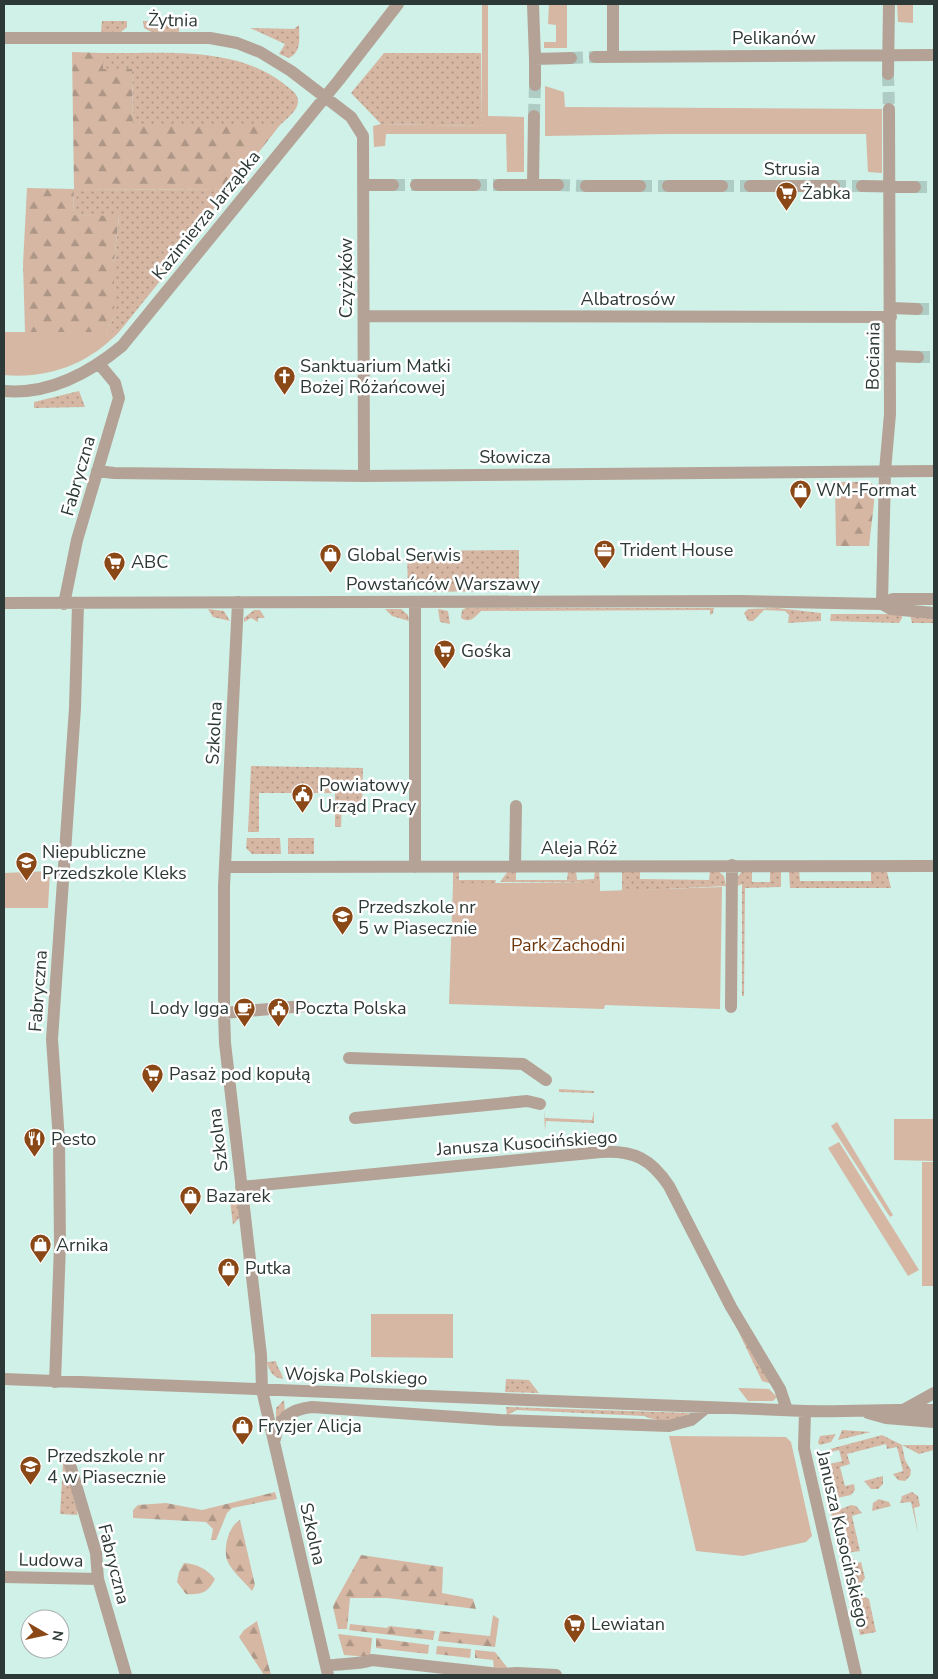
<svg xmlns="http://www.w3.org/2000/svg" width="938" height="1679" font-family="'Nunito Sans',sans-serif">
<style>
.grass{fill:url(#grass-dots)}
.forest{fill:url(#forest-firs)}
.green{fill:#d6b7a4}
.lines{fill:none;stroke-linecap:round;stroke-linejoin:round}
.minor-tunnel{stroke:#aeccc4;stroke-width:12;stroke-dasharray:12 6;stroke-linecap:butt}
.minor{stroke:#b5a296;stroke-width:12}
.labels{text-anchor:middle;stroke-width:5;stroke-linejoin:round;paint-order:stroke}
.street-label{font-size:18px;fill:#2c3936;stroke:#fff}
.poi-label{font-size:18px;fill:#2c3936;stroke:#fff;text-anchor:start}
.park-label{font-size:18px;fill:#6c350a;stroke:#fff}
</style>
<defs>
<pattern id="grass-dots" width="8" height="8" patternUnits="userSpaceOnUse" patternTransform="scale(1.25)"><rect width="8" height="8" fill="#d6b7a4"/><path d="M2 2h.1M6 6h.1" fill="none" stroke="#ae9686" stroke-width="1.8" stroke-linecap="round"/></pattern>
<pattern id="forest-firs" width="22" height="20" patternUnits="userSpaceOnUse" patternTransform="scale(1.25)"><rect width="22" height="20" fill="#d6b7a4"/><path d="M5 1l3.5 6h-7zM16 11l3.5 6h-7z" fill="#ae9686"/></pattern>
</defs>
<rect width="100%" height="100%" fill="#cff1e8"/>
<path class="grass" d="M102,21H127V27L121,32H101Z
M143,21L179,22V32L153,33L144,28Z
M299,25C299,38 302,52 289,58L279,54L285,44L250,28L294,29Z
M103,53C162,54 235,45 284,84C290,89 298,93 298,101C298,111 286,119 280,125H133L132,69H103Z
M384,53H481L482,126L381,124L351,93Z
M74,189L229,190L190,238L179,241L173,246L170,262L173,265L119,332H106L114,317V262L119,217L73,215Z
M79,391L85,407L34,408V402Z
M519,550V591L408,592L407,551Z
M466,608H714L713,613L710,615V610L481,611C475,617 470,624 461,618L462,610Z
M208,609L224,611L230,621L213,617Z
M385,609H401L408,615L409,621L392,616Z
M438,609L448,611L450,624L440,622Z
M748,609L777,608L821,613V621L788,623L789,615L785,611L764,610L753,621H748L744,613Z
M254,610H260L265,618H258V622L251,618L244,622V618Z
M831,614H902V618L899,623L830,621Z
M910,614L934,617V623H912Z
M251,766L363,768L362,811H355L354,802H342L341,827H335V793H259V832H248Z
M247,838H280L281,854H252L246,848Z
M288,838H314V854H288Z
M781,869V887L745,888L744,996H742V884L737,886L738,876L743,871L752,872V882H770V872Z
M599,870L600,883L500,882L508,871H516V880H567L568,871H576L577,880L594,879L595,871Z
M622,870L640,871V879L709,880L710,871H718L724,876L726,886L622,891Z
M799,870L800,881H871V870L887,872L891,888H790L789,872Z
M453,871H459V880H496L495,883H453Z
M559,1089L594,1091V1093L559,1092Z
M544,1109L545,1118L592,1120L594,1111V1123L546,1121L545,1131Z
M592,1140L593,1143L548,1147L549,1141Z
M234,1191L237,1193L240,1217L233,1225L229,1192Z
M731,1316L772,1384L762,1381Z
M276,1361C277,1368 282,1372 283,1379C273,1378 269,1371 267,1362Z
M506,1379L529,1380L539,1393L505,1392Z
M284,1400L285,1411L276,1421V1408Z
M506,1407L689,1413C679,1426 657,1421 644,1416L517,1410L507,1415Z
M842,1430L871,1432L838,1440Z
M836,1434L831,1442L820,1445L818,1443L820,1436Z
M882,1435L902,1445H934V1450L919,1454L902,1445L905,1460L911,1470L910,1476L905,1481L898,1480L893,1474L903,1471L897,1447L887,1449L886,1444L847,1454L850,1464L840,1467L845,1486L854,1484L855,1490L851,1495L827,1500C822,1484 821,1472 828,1456L830,1464L842,1461L839,1450L827,1453L830,1449Z
M63,1464H66L78,1509L77,1515L60,1514Z
M883,1476V1484L878,1489H871L864,1481Z
M912,1492L918,1496L920,1506L914,1508L918,1533L911,1502L900,1503L902,1496Z
M879,1499L889,1502L891,1506L872,1511L873,1503Z
M851,1505L856,1506L862,1513L852,1516L860,1551L840,1554L831,1513Z
M854,1559L855,1564L861,1562L865,1578L860,1585L851,1586L847,1584L841,1562Z
M863,1596L869,1599L876,1632L860,1635L852,1599Z"/>
<path class="forest" d="M72,52L103,53V69H132L133,125H280L229,190L74,189L73,215L119,216L114,262V317L106,332H25L23,264L27,188L74,189Z
M835,482H869L874,485V503L869,546H836Z
M275,1492L277,1499L232,1508L227,1513L216,1540H211L213,1529L206,1522L133,1518V1510L138,1505L166,1503L202,1510Z
M240,1520L255,1585L252,1591C245,1582 231,1571 227,1560C223,1547 229,1526 240,1520Z
M361,1555L443,1567L442,1593L473,1599L476,1609L387,1598H350L347,1629H338L333,1607L335,1602Z
M184,1563C197,1564 207,1569 215,1579C208,1593 201,1595 186,1594L177,1582L179,1572Z
M493,1615L499,1619L495,1647L438,1641L440,1631L490,1636Z
M257,1621L271,1675H264L239,1637L244,1630Z
M350,1624L387,1628L389,1626L435,1631L433,1640L349,1630Z
M338,1634L372,1638L370,1657L344,1655Z
M376,1638L429,1645L428,1654L376,1648Z
M437,1646L471,1649L470,1658L436,1654Z
M475,1650L495,1652L510,1671L494,1669L493,1660L475,1658Z"/>
<path class="green" d="M482,4H488V116L524,117V172H507L506,134H386L385,146L374,147L373,126L381,124L482,126Z
M549,4H567V48H544V42H556V25L548,24Z
M897,4H913V23L898,22Z
M545,86L564,92L565,107L882,109V173L868,172L866,134H667L545,136Z
M4,332H119C88,364 49,379 4,375Z
M50,871L48,908H4V873Z
M453,883H600V891L722,887L720,1009L605,1005L604,1009L449,1004Z
M894,1119H934V1161L894,1160Z
M837,1122L893,1215L890,1217L831,1126Z
M839,1142L919,1270L908,1276L828,1148Z
M922,1162H934V1286H922Z
M371,1314H453V1358L371,1357Z
M738,1388L769,1389L777,1397L773,1401H748Z
M669,1436L786,1437L791,1442L812,1536L806,1542L743,1556L696,1551Z"/>
<g class="lines">
<path class="minor-tunnel" d="M571,58L595,57
M888,74L889,109
M534,116L535,85
M393,185H416
M475,185H499
M558,185L586,186
M640,186H668
M722,186H750
M834,186H862
M915,187H934
M917,309H934
M918,357H934"/>
<path class="minor" d="M533,4L535,59L571,58
M613,4V56
M4,38H210L237,43L260,52L291,71L351,117L363,136L364,476
M595,57L934,55
M888,74L889,4
M535,85V59
M363,185H393
M416,185H475
M499,185H558
M533,185L534,116
M586,186H640
M668,186H722
M750,186H834
M862,186L915,187
M891,308L917,309
M364,316L891,317
M891,356L918,357
M4,391C49,395 88,374 122,346L339,80L398,4
M97,471L114,473L364,476L934,471
M238,602L224,886V1013L225,1043L261,1355L262,1390L328,1675
M4,603L740,601L882,604L893,599H934
M64,604L77,540L119,398L115,383L100,365
M882,604L885,471L890,414L889,109
M882,604L891,609L934,613
M225,867L934,866
M415,867V602
M515,867L516,806
M731,1007L732,865
M224,1013L304,1006
M349,1058L523,1064L546,1080
M355,1118L527,1101L540,1104
M241,1187L601,1152C634,1150 651,1159 669,1186L731,1307L780,1389L787,1410
M4,1379L805,1411C849,1412 891,1409 934,1410
M55,1382L60,1245L59,1141L52,1039L75,708L78,604
M905,1409L934,1393
M805,1411L804,1448L856,1675
M868,1413L886,1418L934,1422
M275,1439C278,1418 292,1409 312,1407L500,1420L669,1426L691,1420L707,1407
M69,1461L96,1553L98,1579L126,1675
M4,1577L98,1579
M326,1666C342,1663 357,1665 372,1660L499,1674L517,1673L556,1675"/>
</g>
<defs>
<symbol id="supermarket-pin" viewBox="-11 -11 22 30"><path d="M0 17L-7.5 6A9.5 9.5 0 1 1 7.5 6Z" fill="#8a4817" stroke="#fff"/><path d="M-6-5.5h2.5l.6 2H6L4.5 2H-2.5L-4.4-4H-6ZM-1.5 3.2a1.3 1.3 0 1 0 .1 0ZM3 3.2a1.3 1.3 0 1 0 .1 0Z" fill="#fff"/></symbol>
<symbol id="church-pin" viewBox="-11 -11 22 30"><path d="M0 17L-7.5 6A9.5 9.5 0 1 1 7.5 6Z" fill="#8a4817" stroke="#fff"/><path d="M-1.2-6h2.4v3.5h3.3v2.4h-3.3V6h-2.4V-.1h-3.3v-2.4h3.3Z" fill="#fff"/></symbol>
<symbol id="shop-pin" viewBox="-11 -11 22 30"><path d="M0 17L-7.5 6A9.5 9.5 0 1 1 7.5 6Z" fill="#8a4817" stroke="#fff"/><path d="M-5-2.5h2.3a2.7 3.5 0 0 1 5.4 0H5L5.5 6h-11ZM-1.5-2.5h3a1.5 2.3 0 0 0-3 0Z" fill="#fff"/></symbol>
<symbol id="office-pin" viewBox="-11 -11 22 30"><path d="M0 17L-7.5 6A9.5 9.5 0 1 1 7.5 6Z" fill="#8a4817" stroke="#fff"/><path d="M-6-3h4V-5.5h4V-3h4V5H-6ZM-1-4.5V-3h2v-1.5ZM-6 0V1H6V0Z" fill="#fff"/></symbol>
<symbol id="civic-pin" viewBox="-11 -11 22 30"><path d="M0 17L-7.5 6A9.5 9.5 0 1 1 7.5 6Z" fill="#8a4817" stroke="#fff"/><path d="M-.6-6.5H3V-4.5H.6V-3L4-1V1h2V6H-6V1h2V-1L-.6-3ZM-1.2 2.5V6h2.4V2.5Z" fill="#fff"/></symbol>
<symbol id="school-pin" viewBox="-11 -11 22 30"><path d="M0 17L-7.5 6A9.5 9.5 0 1 1 7.5 6Z" fill="#8a4817" stroke="#fff"/><path d="M0-5L7-2L0 1L-7-2ZM-4 1L0 2.5L4 1V4Q0 6-4 4Z" fill="#fff"/></symbol>
<symbol id="cafe-pin" viewBox="-11 -11 22 30"><path d="M0 17L-7.5 6A9.5 9.5 0 1 1 7.5 6Z" fill="#8a4817" stroke="#fff"/><path d="M-5.5-4.5H6V0H3Q3 3.5 0 3.5H-2.5Q-5.5 3.5-5.5 0ZM3-3.2v2h1.7v-2ZM-6 4.5H4V6H-6Z" fill="#fff"/></symbol>
<symbol id="restaurant-pin" viewBox="-11 -11 22 30"><path d="M0 17L-7.5 6A9.5 9.5 0 1 1 7.5 6Z" fill="#8a4817" stroke="#fff"/><path d="M-5-6h1v4h1v-4h1v4h1v-4h1v5L-1.5 .5V6h-2V.5L-5-1ZM5-6V6H3V1.5H1.5Q1.5-4 5-6Z" fill="#fff"/></symbol>
</defs>
<g fill-rule="evenodd">
<use href="#supermarket-pin" x="774" y="180" width="25" height="34"/>
<use href="#church-pin" x="272" y="364" width="25" height="34"/>
<use href="#shop-pin" x="788" y="478" width="25" height="34"/>
<use href="#office-pin" x="592" y="538" width="25" height="34"/>
<use href="#shop-pin" x="318" y="542" width="25" height="34"/>
<use href="#supermarket-pin" x="102" y="550" width="25" height="34"/>
<use href="#supermarket-pin" x="432" y="638" width="25" height="34"/>
<use href="#civic-pin" x="290" y="782" width="25" height="34"/>
<use href="#school-pin" x="14" y="850" width="25" height="34"/>
<use href="#school-pin" x="330" y="904" width="25" height="34"/>
<use href="#cafe-pin" x="232" y="996" width="25" height="34"/>
<use href="#civic-pin" x="266" y="996" width="25" height="34"/>
<use href="#supermarket-pin" x="140" y="1062" width="25" height="34"/>
<use href="#restaurant-pin" x="22" y="1126" width="25" height="34"/>
<use href="#shop-pin" x="178" y="1184" width="25" height="34"/>
<use href="#shop-pin" x="28" y="1232" width="25" height="34"/>
<use href="#shop-pin" x="216" y="1256" width="25" height="34"/>
<use href="#shop-pin" x="230" y="1414" width="25" height="34"/>
<use href="#school-pin" x="18" y="1454" width="25" height="34"/>
<use href="#supermarket-pin" x="562" y="1612" width="25" height="34"/>
</g>
<g class="labels">
<g class="street-label">
<text transform="translate(173 20) rotate(1)" y="6">Żytnia</text>
<text x="774" y="44">Pelikanów</text>
<text x="792" y="175">Strusia</text>
<text transform="translate(206 215) rotate(-51)" y="6">Kazimierza Jarząbka</text>
<text transform="translate(346 278) rotate(-90)" y="6">Czyżyków</text>
<text x="628" y="305">Albatrosów</text>
<text transform="translate(873 356) rotate(-89)" y="6">Bociania</text>
<text x="515" y="463">Słowicza</text>
<text transform="translate(78 476) rotate(-74)" y="6">Fabryczna</text>
<text x="443" y="590">Powstańców Warszawy</text>
<text transform="translate(214 733) rotate(-87)" y="6">Szkolna</text>
<text x="579" y="854">Aleja Róż</text>
<text transform="translate(38 991) rotate(-86)" y="6">Fabryczna</text>
<text transform="translate(218 1140) rotate(-97)" y="6">Szkolna</text>
<text transform="translate(527 1143) rotate(-4)" y="6">Janusza Kusocińskiego</text>
<text transform="translate(356 1376) rotate(2)" y="6">Wojska Polskiego</text>
<text transform="translate(313 1534) rotate(77)" y="6">Szkolna</text>
<text transform="translate(843 1539) rotate(77)" y="6">Janusza Kusocińskiego</text>
<text transform="translate(51 1560) rotate(1)" y="6">Ludowa</text>
<text transform="translate(114 1564) rotate(76)" y="6">Fabryczna</text>
</g>
<g class="poi-label">
<text x="802" y="199">Żabka</text>
<text x="300" y="372">Sanktuarium Matki<tspan x="300" dy="21">Bożej Różańcowej</tspan></text>
<text x="816" y="496">WM-Format</text>
<text x="620" y="556">Trident House</text>
<text x="347" y="561">Global Serwis</text>
<text x="131" y="568">ABC</text>
<text x="461" y="657">Gośka</text>
<text x="319" y="791">Powiatowy<tspan x="319" dy="21">Urząd Pracy</tspan></text>
<text x="42" y="858">Niepubliczne<tspan x="42" dy="21">Przedszkole Kleks</tspan></text>
<text x="358" y="913">Przedszkole nr<tspan x="358" dy="21">5 w Piasecznie</tspan></text>
<text x="229" y="1014" text-anchor="end">Lody Igga</text>
<text x="295" y="1014">Poczta Polska</text>
<text x="169" y="1080">Pasaż pod kopułą</text>
<text x="51" y="1145">Pesto</text>
<text x="206" y="1202">Bazarek</text>
<text x="56" y="1251">Arnika</text>
<text x="245" y="1274">Putka</text>
<text x="258" y="1432">Fryzjer Alicja</text>
<text x="47" y="1462">Przedszkole nr<tspan x="47" dy="21">4 w Piasecznie</tspan></text>
<text x="591" y="1630">Lewiatan</text>
</g>
<g class="park-label">
<text x="568" y="951">Park Zachodni</text>
</g>
</g>
<rect width="938" height="1679" fill="none" stroke="#2c3936" stroke-width="10"/>
<g transform="translate(45 1634) rotate(99)"><circle r="24" fill="#ffffff" stroke="#abb0af"/>
<path d="M0-4L9 19L0 12L-9 19Z" fill="#8a4817"/>
<text y="-8" font-size="14" font-weight="bold" text-anchor="middle" fill="#2c3936">N</text>
</g>
</svg>
